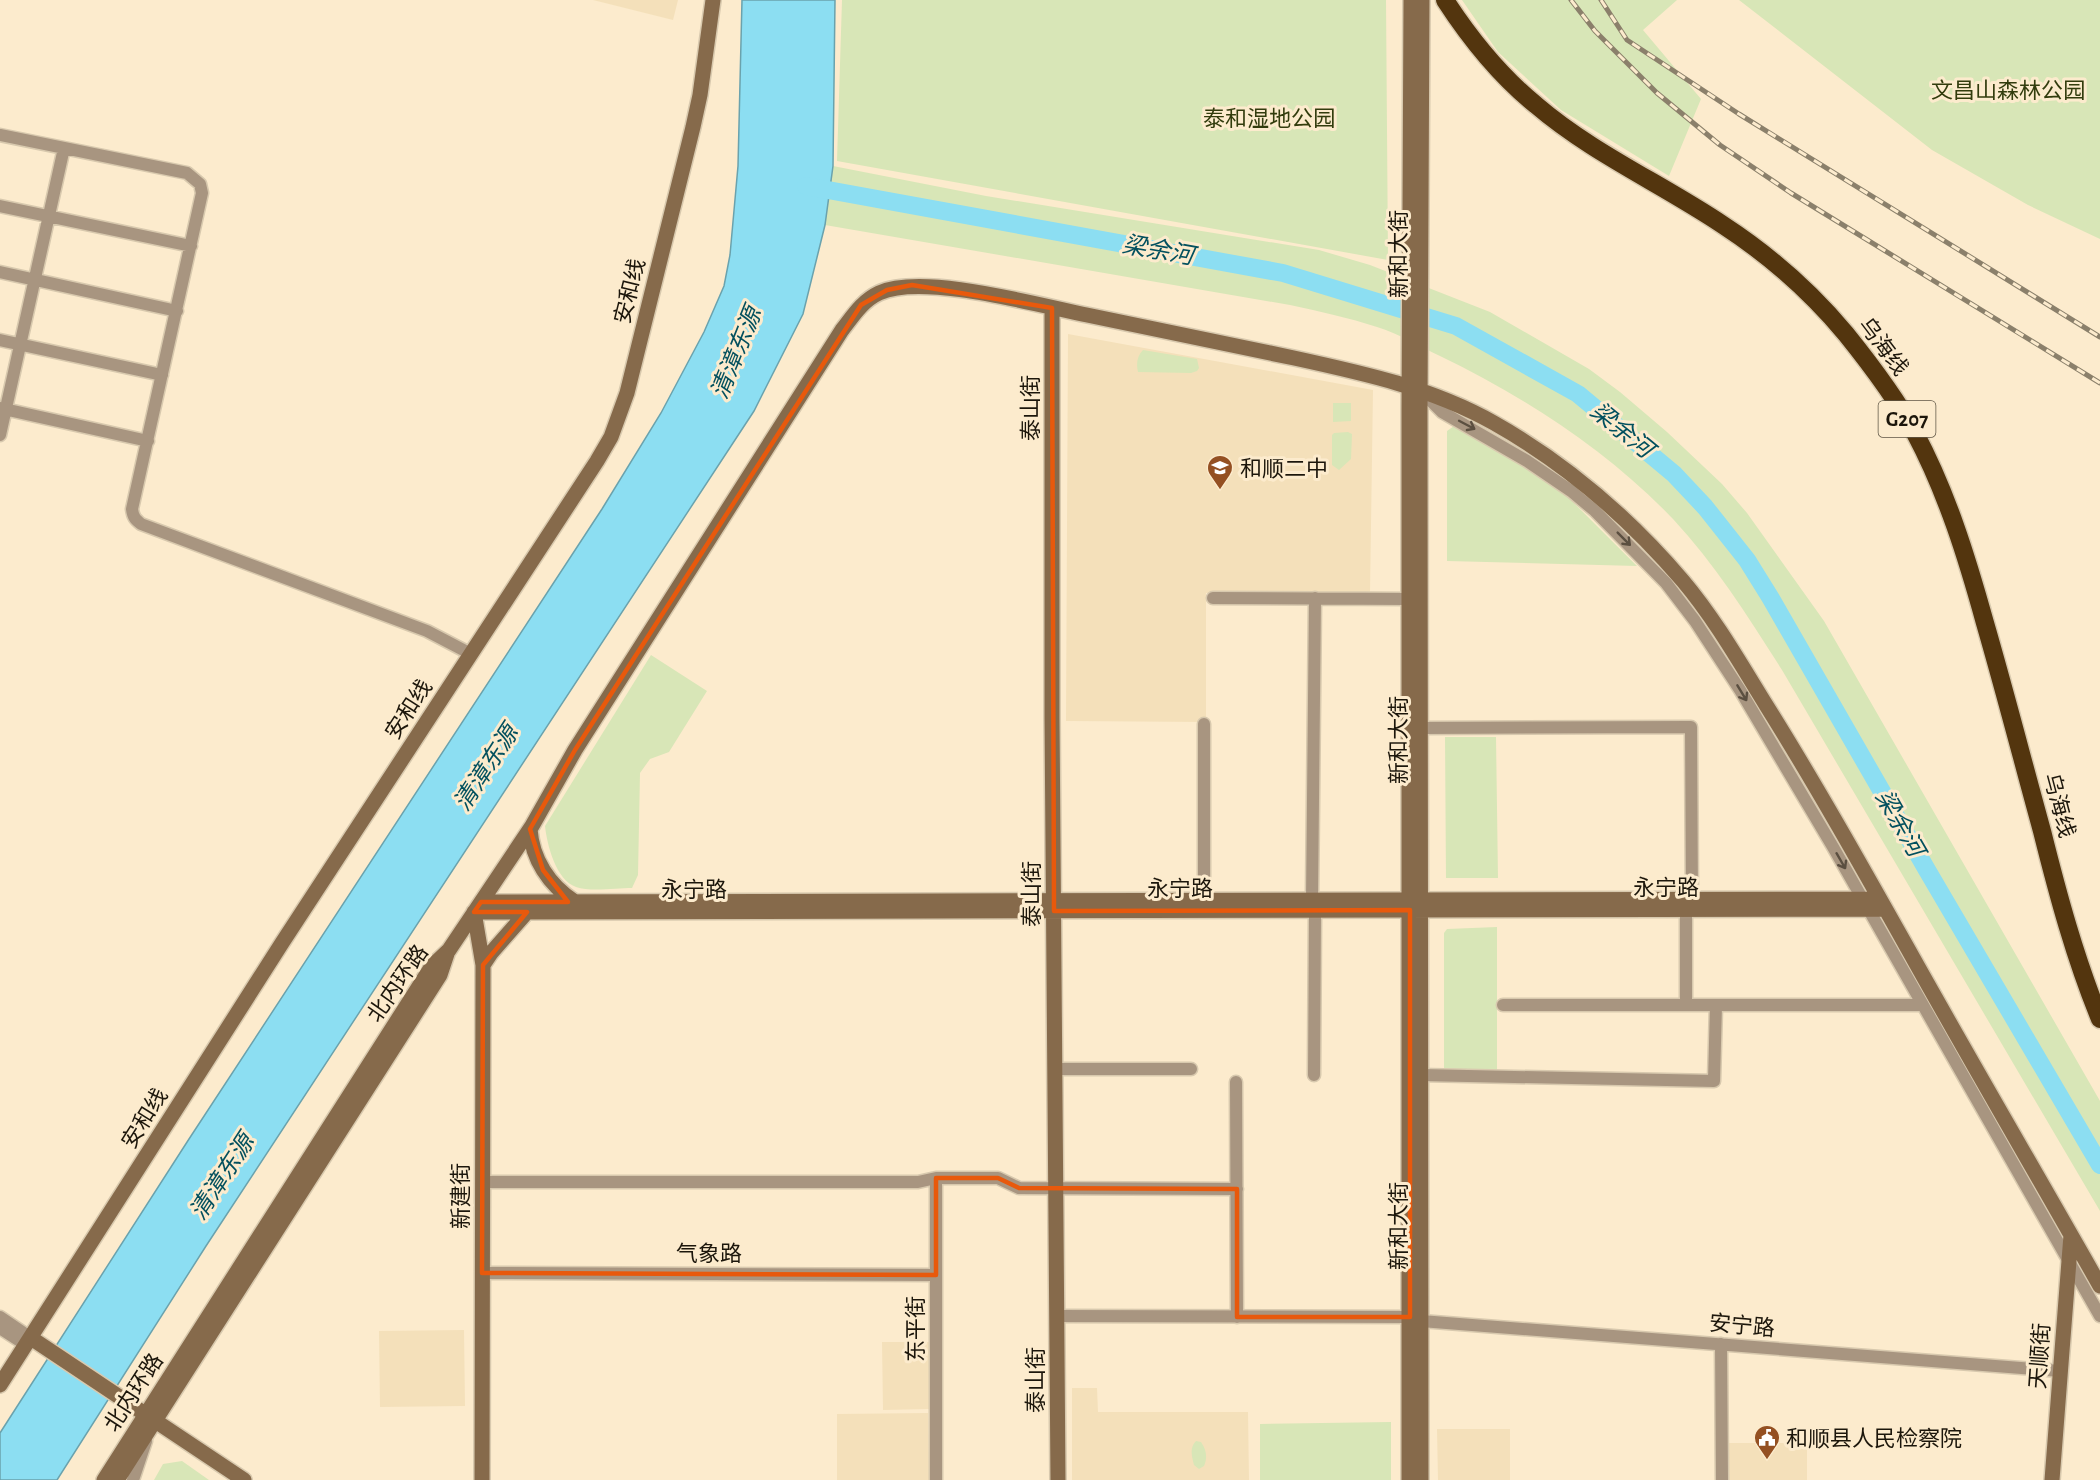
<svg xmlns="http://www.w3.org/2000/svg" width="2100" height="1480" font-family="'Alegreya Sans','Noto Sans SC',sans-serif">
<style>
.built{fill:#f4e0ba}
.green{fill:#d8e6b7}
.water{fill:#8cdef2;stroke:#6aa2ad;stroke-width:1.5}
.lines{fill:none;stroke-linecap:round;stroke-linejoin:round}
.river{stroke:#8cdef2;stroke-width:18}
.street-casing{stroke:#d8c9ae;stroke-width:15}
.secondary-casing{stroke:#d8c9ae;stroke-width:18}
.highway-casing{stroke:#d8c9ae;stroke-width:21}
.street{stroke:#a89580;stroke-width:12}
.secondary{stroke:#866a4b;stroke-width:15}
.highway{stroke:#53350e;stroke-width:18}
.rail-casing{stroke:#8b806b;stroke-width:5}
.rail{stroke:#fcebcd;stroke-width:3;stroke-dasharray:9;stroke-linecap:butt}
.oneway{stroke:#5b4f40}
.marked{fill:none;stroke:#e8590c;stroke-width:4.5;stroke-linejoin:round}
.labels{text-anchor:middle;stroke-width:6;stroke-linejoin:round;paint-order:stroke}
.shield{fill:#fcebcd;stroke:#5f5645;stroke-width:1.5}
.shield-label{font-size:21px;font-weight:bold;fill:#1c160b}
.park-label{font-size:22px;fill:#323c0d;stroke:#fcebcd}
.street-label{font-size:22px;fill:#1c160b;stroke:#fcebcd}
.poi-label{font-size:22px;fill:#1c160b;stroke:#fcebcd;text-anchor:start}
.water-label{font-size:24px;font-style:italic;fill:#03505e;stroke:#fcebcd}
</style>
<rect width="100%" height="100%" fill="#fcebcd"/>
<path class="built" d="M593,0H678L673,20Z
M1068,334L1373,390L1370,593H1206V722L1066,721Z
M464,1330L465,1406L380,1407L379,1331Z
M882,1342H929V1409L883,1410Z
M1072,1388H1097L1098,1412H1248L1249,1480H1072Z
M928,1413L929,1480H837V1414Z
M1437,1429H1510V1480H1438Z
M1727,1443H1807V1480H1727Z"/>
<path class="green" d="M842,0H1386L1388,260L837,161Z
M1462,0H1677L1643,30L1701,99L1669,176L1561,110L1498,52Z
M1739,0H2100V239L2028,205L1932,150Z
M833,166L986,196L1319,250L1370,265L1490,312L1589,369L1620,392L1667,432L1722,484L1747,513L1824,621L2100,1101V1211L1782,670C1749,618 1715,564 1673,519C1607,450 1525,397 1440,356C1419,346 1399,334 1377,327C1349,318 1319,311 1290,305L825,225Z
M1143,350L1197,359L1199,368L1197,371L1191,373L1138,372C1136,364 1137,356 1143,350Z
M1333,403H1351V421L1333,422Z
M1454,426H1457L1519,462L1569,498L1637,566L1447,561V431Z
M1348,432L1352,434L1351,459L1339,470L1332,465V435L1334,433Z
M651,655L707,691L669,752L650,759L640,773L638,875L632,888C617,888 590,892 576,887C556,880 547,845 545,826Z
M1445,737H1496L1498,878H1446Z
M1497,927V1070L1444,1069V933L1447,929Z
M1391,1422V1480H1260V1424Z
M1196,1441L1201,1442C1206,1449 1208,1457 1204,1466L1199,1469L1194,1465C1192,1457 1189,1448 1196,1441Z
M182,1461L209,1480H154L163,1464Z"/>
<path class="water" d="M742,0H835L833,166L825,225L803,314L754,411L206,1246L57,1480H0V1433L189,1139L602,509L661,413L704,332L724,286L730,255L738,166Z"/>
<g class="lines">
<path class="river" d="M806,186L1283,273L1456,326L1578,394L1674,474L1705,507L1747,560L1770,597L1927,870L2100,1165"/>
<defs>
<path id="street" d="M0,135L187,173L200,184L202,193L132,509C133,517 135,519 141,524L427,631L471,654
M0,206L191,246
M0,272L177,311
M0,340L162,375
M1423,393L1442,412L1527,461L1571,491L1595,511L1666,583L1695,621L1740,690L1833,847L2100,1316
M0,408L148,441
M0,435L64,148
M1213,598L1410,599
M1421,728L1691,727L1692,899
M1204,900V724
M1312,900L1315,598
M1686,910V1005
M1503,1005H1923
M1055,1069H1191
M1314,1075L1315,911
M1421,1075L1714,1081L1716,1005
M1236,1082L1237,1317
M936,1178V1480
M482,1182H918L936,1178H998L1019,1188L1237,1189
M482,1273L936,1275
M1057,1316L1410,1317
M0,1317L31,1338
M1421,1321L2060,1371
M0,1328L26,1345
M1721,1344L1722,1480
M133,1480L146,1441"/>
<path id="secondary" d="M1052,308V717L1058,1480
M530,829C532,859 549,885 575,902
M481,902L1879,899
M483,965L491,953L527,912
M31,1338L244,1480
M0,1385L282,943L597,461L611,437L627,393L693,127L700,95L713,0
M104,1480L432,966L449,950L532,826L575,750L842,330C853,316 862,301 879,293C923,273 1037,305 1087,315C1156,329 1225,343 1294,358C1363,373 1432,388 1494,423C1565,463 1630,519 1683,581C1715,619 1740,663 1766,705C1816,785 1862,867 1908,949C1971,1062 2036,1173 2100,1286
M117,1480L440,975L447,954
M482,1480L483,965L474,912L1885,909
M1409,1480V409L1411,0
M1421,1480L1420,409L1422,0
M2052,1480L2071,1235"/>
<path id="highway" d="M1445,0C1471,40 1499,75 1536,105C1592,153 1662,184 1723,225C1769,255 1811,292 1846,334C1871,365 1896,398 1915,433C1947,493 1967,558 1985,623C2005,692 2023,762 2042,831C2058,895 2075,958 2100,1019"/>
</defs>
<use href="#street" class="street-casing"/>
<use href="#secondary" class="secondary-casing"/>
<use href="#highway" class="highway-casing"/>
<use href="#street" class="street"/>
<use href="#secondary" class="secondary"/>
<use href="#highway" class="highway"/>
<defs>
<path id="rail" d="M1571,0L1595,31L1657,93L1720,145L1791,193L2100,383
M1601,0L1627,40L1739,114L2100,337"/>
</defs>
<use href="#rail" class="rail-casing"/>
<use href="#rail" class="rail"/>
</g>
<defs><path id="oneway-shaft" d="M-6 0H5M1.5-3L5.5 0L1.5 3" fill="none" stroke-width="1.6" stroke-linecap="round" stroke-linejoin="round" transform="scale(1.5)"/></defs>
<g class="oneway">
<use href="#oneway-shaft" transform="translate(1467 425) rotate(28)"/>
<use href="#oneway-shaft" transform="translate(1624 539) rotate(45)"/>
<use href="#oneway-shaft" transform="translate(1742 693) rotate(59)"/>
<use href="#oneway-shaft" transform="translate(1841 861) rotate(60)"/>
</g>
<path class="marked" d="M912,285L1052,308L1054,911L1410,910V1317H1237V1189L1019,1188L998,1178H936V1275L482,1273L483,965L527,912H474L481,902H568L543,870L530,829L575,750L861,305L887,290Z"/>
<defs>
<symbol id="school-pin" viewBox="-11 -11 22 30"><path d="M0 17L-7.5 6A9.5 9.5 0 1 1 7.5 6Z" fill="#945022" stroke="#fcebcd"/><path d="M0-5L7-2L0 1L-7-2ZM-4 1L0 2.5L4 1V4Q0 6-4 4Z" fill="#fff"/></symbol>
<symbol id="civic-pin" viewBox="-11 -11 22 30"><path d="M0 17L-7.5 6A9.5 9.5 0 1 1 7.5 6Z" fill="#945022" stroke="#fcebcd"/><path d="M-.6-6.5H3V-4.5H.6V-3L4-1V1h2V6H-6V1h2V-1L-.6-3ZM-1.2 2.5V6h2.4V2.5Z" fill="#fff"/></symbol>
</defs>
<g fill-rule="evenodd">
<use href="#school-pin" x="1205" y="453" width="30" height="40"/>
<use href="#civic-pin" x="1752" y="1423" width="30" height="40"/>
</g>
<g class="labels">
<rect class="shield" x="1878.5" y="401" width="57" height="36" rx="4.5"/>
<g class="shield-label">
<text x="1907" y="426">G207</text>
</g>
<g class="park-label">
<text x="2008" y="98">文昌山森林公园</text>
<text x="1269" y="126">泰和湿地公园</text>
</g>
<g class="street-label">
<text transform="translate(1398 254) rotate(-90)" y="8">新和大街</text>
<text transform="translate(629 291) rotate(-76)" y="8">安和线</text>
<text transform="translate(1884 346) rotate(53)" y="8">乌海线</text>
<text transform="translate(1030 408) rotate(-90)" y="8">泰山街</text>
<text transform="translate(408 709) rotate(-57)" y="8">安和线</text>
<text transform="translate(1398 740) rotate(-90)" y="8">新和大街</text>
<text transform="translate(2060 805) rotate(75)" y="8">乌海线</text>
<text x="1666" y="895">永宁路</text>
<text x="1180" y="896">永宁路</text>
<text x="694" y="897">永宁路</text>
<text transform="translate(1031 894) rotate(-90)" y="8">泰山街</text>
<text transform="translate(397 983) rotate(-55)" y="8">北内环路</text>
<text transform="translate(144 1118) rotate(-58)" y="8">安和线</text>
<text transform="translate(460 1196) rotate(-90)" y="8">新建街</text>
<text transform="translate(1398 1226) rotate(-90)" y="8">新和大街</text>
<text x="709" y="1261">气象路</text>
<text transform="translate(1742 1325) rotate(5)" y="8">安宁路</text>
<text transform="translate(915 1329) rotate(-90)" y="8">东平街</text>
<text transform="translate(2039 1356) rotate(-86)" y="8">天顺街</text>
<text transform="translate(1035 1380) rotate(-90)" y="8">泰山街</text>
<text transform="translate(133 1392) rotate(-57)" y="8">北内环路</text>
</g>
<g class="poi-label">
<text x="1240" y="476">和顺二中</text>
<text x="1786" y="1446">和顺县人民检察院</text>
</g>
<g class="water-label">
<text transform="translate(1158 250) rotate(10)" y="8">梁余河</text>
<text transform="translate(736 353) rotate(-68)" y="8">清漳东源</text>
<text transform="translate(1622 430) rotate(39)" y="8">梁余河</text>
<text transform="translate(486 768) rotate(-57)" y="8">清漳东源</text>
<text transform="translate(1900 823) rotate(60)" y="8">梁余河</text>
<text transform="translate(222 1177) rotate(-57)" y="8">清漳东源</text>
</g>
</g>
</svg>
